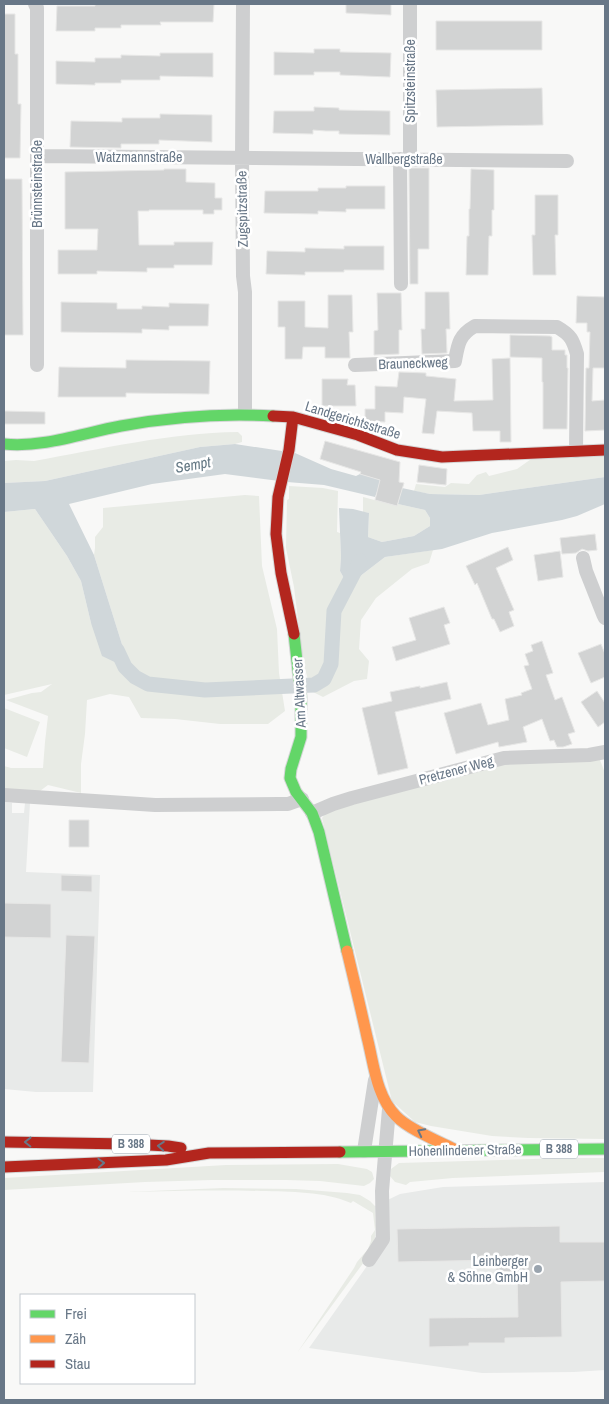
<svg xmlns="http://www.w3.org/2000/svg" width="609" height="1404" font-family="'Archivo Narrow',sans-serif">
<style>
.built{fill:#e8eae9}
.green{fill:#e8ebe5}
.water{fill:#d0d7da}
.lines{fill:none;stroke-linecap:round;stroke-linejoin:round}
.canal{stroke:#d0d7da;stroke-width:15}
.building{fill:#d2d3d3;stroke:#e7e7e6}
.fast-casing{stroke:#d4d6d6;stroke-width:13}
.slow-casing{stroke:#d4d6d6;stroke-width:13}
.jam-casing{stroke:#d4d6d6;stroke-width:13}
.street{stroke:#cecfd0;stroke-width:14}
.fast{stroke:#63d668;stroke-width:11}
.slow{stroke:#ff974d;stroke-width:11}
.jam{stroke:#b3261e;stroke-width:11}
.oneway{stroke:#687787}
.poi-dot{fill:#9aa4ae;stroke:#fff;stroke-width:2}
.labels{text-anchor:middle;stroke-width:5;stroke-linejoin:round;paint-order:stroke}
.shield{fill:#fff;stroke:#95a0ab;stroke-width:1}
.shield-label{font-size:12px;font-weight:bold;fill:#687787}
.street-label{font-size:14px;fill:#687787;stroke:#fff}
.poi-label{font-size:14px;fill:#687787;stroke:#fff;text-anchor:end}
.water-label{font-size:15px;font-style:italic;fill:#637783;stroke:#fff}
</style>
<rect width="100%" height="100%" fill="#f8f8f7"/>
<path class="built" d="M4,802L12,803V813H24L25,803H30L26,872L100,875L93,1092H36L4,1089Z
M605,1182V1370L574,1372L482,1373L309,1348L367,1266L375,1239L376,1225L375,1206L400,1194L443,1187Z"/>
<path class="green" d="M238,432L242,436V442L235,444L200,447L45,481L4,483V461L16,460L34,461C101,449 169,433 238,432Z
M605,455V477L479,495L430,494L414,491L416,484L445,487L451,483L469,484L477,475L486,472L489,476L517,469L534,457Z
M289,486L323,488L338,491L337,532L340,533L341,557L340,571L345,580L359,577L385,557L433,550L429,563L412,569L376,598L361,620L359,649L369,661L367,679L354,681L323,697L311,691L303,661L294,587L286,548L287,500L289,499Z
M245,495L259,496L262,566L277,629L279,673L285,711L268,724H220L175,719L141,718L129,697L110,694L87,700L85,734L81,764V793L48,785L36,794L4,792V766L11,768H43L45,742L48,716L6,700L32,693L41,692L52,684L4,695V512L35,509L67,556L81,581L91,623L124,667L125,654L94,555L95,548V537L103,527V508Z
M363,497L397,506L398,504L425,510L430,518V526L414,536L382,542L368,537L369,513L363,512Z
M4,708L40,722L27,757L4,748Z
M600,760L605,773V1139L528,1138L492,1136L431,1126L415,1122L392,1101L322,818L327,812L493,764Z
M565,1158H605V1172L453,1178L410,1182L406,1185L395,1182L390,1176L391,1169L399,1163Z
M338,1164L367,1169L372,1172L374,1179L370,1183L364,1186L320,1181L286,1180H212L145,1182L4,1190V1178L226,1165Z
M223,1188L296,1189L347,1193L360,1195L370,1201L375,1206L376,1225L375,1239L364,1262L297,1353L354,1268L357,1262L368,1249L371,1241V1236L375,1230L373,1213L353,1201L351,1203C323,1191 291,1192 261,1191C216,1190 171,1191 126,1192Z"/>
<path class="water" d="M235,444L295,453L331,469L356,476L360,474L384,481L381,493L377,492L375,497L324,485L287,482L225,474L152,484L69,504L94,555L125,654V667L102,656L91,623L81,581L67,556L35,509L4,512V483L45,481L200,447Z
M605,477V504L577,516L562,520L492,533L442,549L385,557L359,577L345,580L340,571L341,557L339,508L353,509L369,513L368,537L382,542L414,536L430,526V518L425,510L398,504L402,488L430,494L479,495Z"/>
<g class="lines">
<path class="canal" d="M117,650L125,667L135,677L148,684L205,690L314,685L324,679L331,664L334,611L360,561"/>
</g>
<path class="building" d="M95,4H214L213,22H160L161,25H121V28H95V31H56L57,6H95Z
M346,4H391V15L346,13Z
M4,14H15V54H18V104H21L20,158H4Z
M436,21H542V50H436Z
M314,49H340V52L391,53L390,77L340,75V72H314V75H274V52L314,53Z
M160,53H213V77L160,76V80H121V83H95V85L56,84V61L95,62V58H121V55L160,56Z
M542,88L543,125L437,127L436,90Z
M314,107L339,108V110L390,111V135L339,134V131H326L313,130V134L273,133L274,111H314Z
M160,114L212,115V142L159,140V144H121V148L70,147L71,121L122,122V118H160Z
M409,168H429V249H418V284H410Z
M164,169H186V182L215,183V198H222V210H214V214H203V210H149V211H138L139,245H174V242H213L212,265H174V268H147V272L97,271V274H58V250H97L98,229H65V172L164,170Z
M471,169L494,170V210H492V236H489L488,275H466L467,236H469V209H470Z
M4,179H22L23,335H4Z
M346,186H385V209H346V212L318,211V214L264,213L265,191H318V188H346Z
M535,195H558V235H555L556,275H533L532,235H535Z
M344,246H384V270H344V272H305V275L266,274L267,251L305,252V248L344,249Z
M425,292H449L450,329H446L447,353L422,354L421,329H425Z
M377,293H401L402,330H399V354L374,355V331L378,330Z
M328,295H352L353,332H349L350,358H325V347H303L302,359H285V327H278V301H305V327L328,328Z
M577,296L605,297V368H593L592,401L605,400V430L585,431L586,368H589L590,332H587V323H576Z
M61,302L117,303V309H142V306L169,307V303L209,304L208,326H169V330L142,329V333L61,332Z
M510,335L550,336L552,337V350H565V355H567V368H568L567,429H543V382H542V358L510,357Z
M510,358L511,442H500V431H473L472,413L437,411L434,434L422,433L426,399L404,397L403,413L385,412V422L365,421V409H375V386L397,387L399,372L426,373V376L456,379L454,401L493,400L492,359Z
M126,360L210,361L209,394L126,393V397H58L59,367L126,368Z
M322,379H348L347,385H355L356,406H322Z
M4,411L45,412V424H4Z
M325,441L400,462L399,482L404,483L397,506L375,500L380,480L360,474L361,472L320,459Z
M419,465L447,469L446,485L417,482Z
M595,534L597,550L588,551L582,549L576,553L562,554L560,538Z
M508,547L513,560L496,568L514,610L509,612L514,626L500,632L494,619H492L477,583L475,585L466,566Z
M560,551L563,577L538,581L534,555Z
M444,607L450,623L444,625L450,644L396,661L392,647L416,640L409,618Z
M542,641L553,673L546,675L555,700L562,697L575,732L568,734L572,744L563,747H557L554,740L550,741L542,719L523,727L527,742L499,747L498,742L456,754L444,713L481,703L488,725L509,720L505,699L522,695L521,693L532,689L524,666L529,665L525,654L533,651L531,645Z
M601,644L605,654V677L591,683L578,653Z
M447,682L451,699L395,712L408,768L378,775L362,708L392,701L390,692L420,686V688Z
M597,691L605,703V722L598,727L581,702Z
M69,820H89V847H69Z
M61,875L92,876V892L61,891Z
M4,903L51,904V938L4,937Z
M66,935L95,936L89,1063L61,1062Z
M560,1226V1242H605V1281L561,1282L562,1337L505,1338V1343H469V1346L429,1347V1318L518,1317L517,1272H496V1260L398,1262L397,1229Z"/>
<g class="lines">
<defs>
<path id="fast" d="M4,444C43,448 83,433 121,426C171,417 222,413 273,416
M294,634L301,697V737L291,769L290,778L296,792L312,813L319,832L347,951
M340,1152L605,1149"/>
<path id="slow" d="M347,951C354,980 361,1009 367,1037C374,1064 376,1096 396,1116C408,1129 440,1142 456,1150"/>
<path id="jam" d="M273,416L293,417L358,435L397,450L442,457L605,450
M293,417L289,450L278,497L276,534L281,573L294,634
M4,1142L129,1144L168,1146L181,1148
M4,1167L166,1160L209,1153L340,1152"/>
</defs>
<use href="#fast" class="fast-casing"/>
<use href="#slow" class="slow-casing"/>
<use href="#jam" class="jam-casing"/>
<path class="street" d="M35,4L37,8V365
M243,4L242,158L243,276L245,292V414
M410,4V159
M37,156L567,161
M400,159L401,284
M355,365L455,361C458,344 459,335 475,326L557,327C571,335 573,340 577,354L576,451
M583,558L586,571L603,614L605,618
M4,795L155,805L279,804H288L302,799
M312,813L333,804L352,798L504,758L589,755L605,752
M364,1151L375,1080
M369,1260L383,1239L382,1191L389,1109"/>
<use href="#fast" class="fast"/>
<use href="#slow" class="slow"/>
<use href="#jam" class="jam"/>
</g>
<defs><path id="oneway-chevron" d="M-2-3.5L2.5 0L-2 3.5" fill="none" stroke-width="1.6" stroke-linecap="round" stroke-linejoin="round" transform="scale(1.25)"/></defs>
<g class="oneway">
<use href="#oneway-chevron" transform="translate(421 1132) rotate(-153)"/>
<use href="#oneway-chevron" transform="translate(28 1142) rotate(-179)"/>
<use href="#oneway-chevron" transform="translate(161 1146) rotate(-176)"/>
<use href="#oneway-chevron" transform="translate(101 1163) rotate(-2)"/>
</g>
<circle class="poi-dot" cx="538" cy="1269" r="5"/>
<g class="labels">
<g class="shield">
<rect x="112" y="1134.5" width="38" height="19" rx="4"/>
<rect x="540" y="1139.5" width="38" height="19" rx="4"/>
</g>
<g class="shield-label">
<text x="131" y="1148">B 388</text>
<text x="559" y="1153">B 388</text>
</g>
<g class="street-label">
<text transform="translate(410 81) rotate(-90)" y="5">Spitzsteinstraße</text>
<text x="139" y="162">Watzmannstraße</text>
<text x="404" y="164">Wallbergstraße</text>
<text transform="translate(37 184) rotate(-90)" y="5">Brünnsteinstraße</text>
<text transform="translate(242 209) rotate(-91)" y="5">Zugspitzstraße</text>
<text transform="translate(413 363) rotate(-2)" y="5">Brauneckweg</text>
<text transform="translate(353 420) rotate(17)" y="5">Landgerichtsstraße</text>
<text transform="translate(299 693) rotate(-93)" y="5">Am Altwasser</text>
<text transform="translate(456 770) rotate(-15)" y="5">Pretzener Weg</text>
<text transform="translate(465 1150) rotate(-1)" y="5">Hohenlindener Straße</text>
</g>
<g class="poi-label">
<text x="528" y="1266">Leinberger<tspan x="528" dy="16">&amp; Söhne GmbH</tspan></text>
</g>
<g class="water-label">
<text transform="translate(193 465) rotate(-10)" y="5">Sempt</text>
</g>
</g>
<rect width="609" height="1404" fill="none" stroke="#687787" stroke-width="10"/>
<rect x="20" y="1294" width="175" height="90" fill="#ffffff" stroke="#c3c9cf"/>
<rect x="30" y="1310" width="25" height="8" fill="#63d668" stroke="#c3c9cf"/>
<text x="65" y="1319" font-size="15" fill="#687787">Frei</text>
<rect x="30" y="1335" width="25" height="8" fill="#ff974d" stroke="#c3c9cf"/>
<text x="65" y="1344" font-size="15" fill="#687787">Zäh</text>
<rect x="30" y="1360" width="25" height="8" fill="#b3261e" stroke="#c3c9cf"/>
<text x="65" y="1369" font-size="15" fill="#687787">Stau</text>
</svg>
